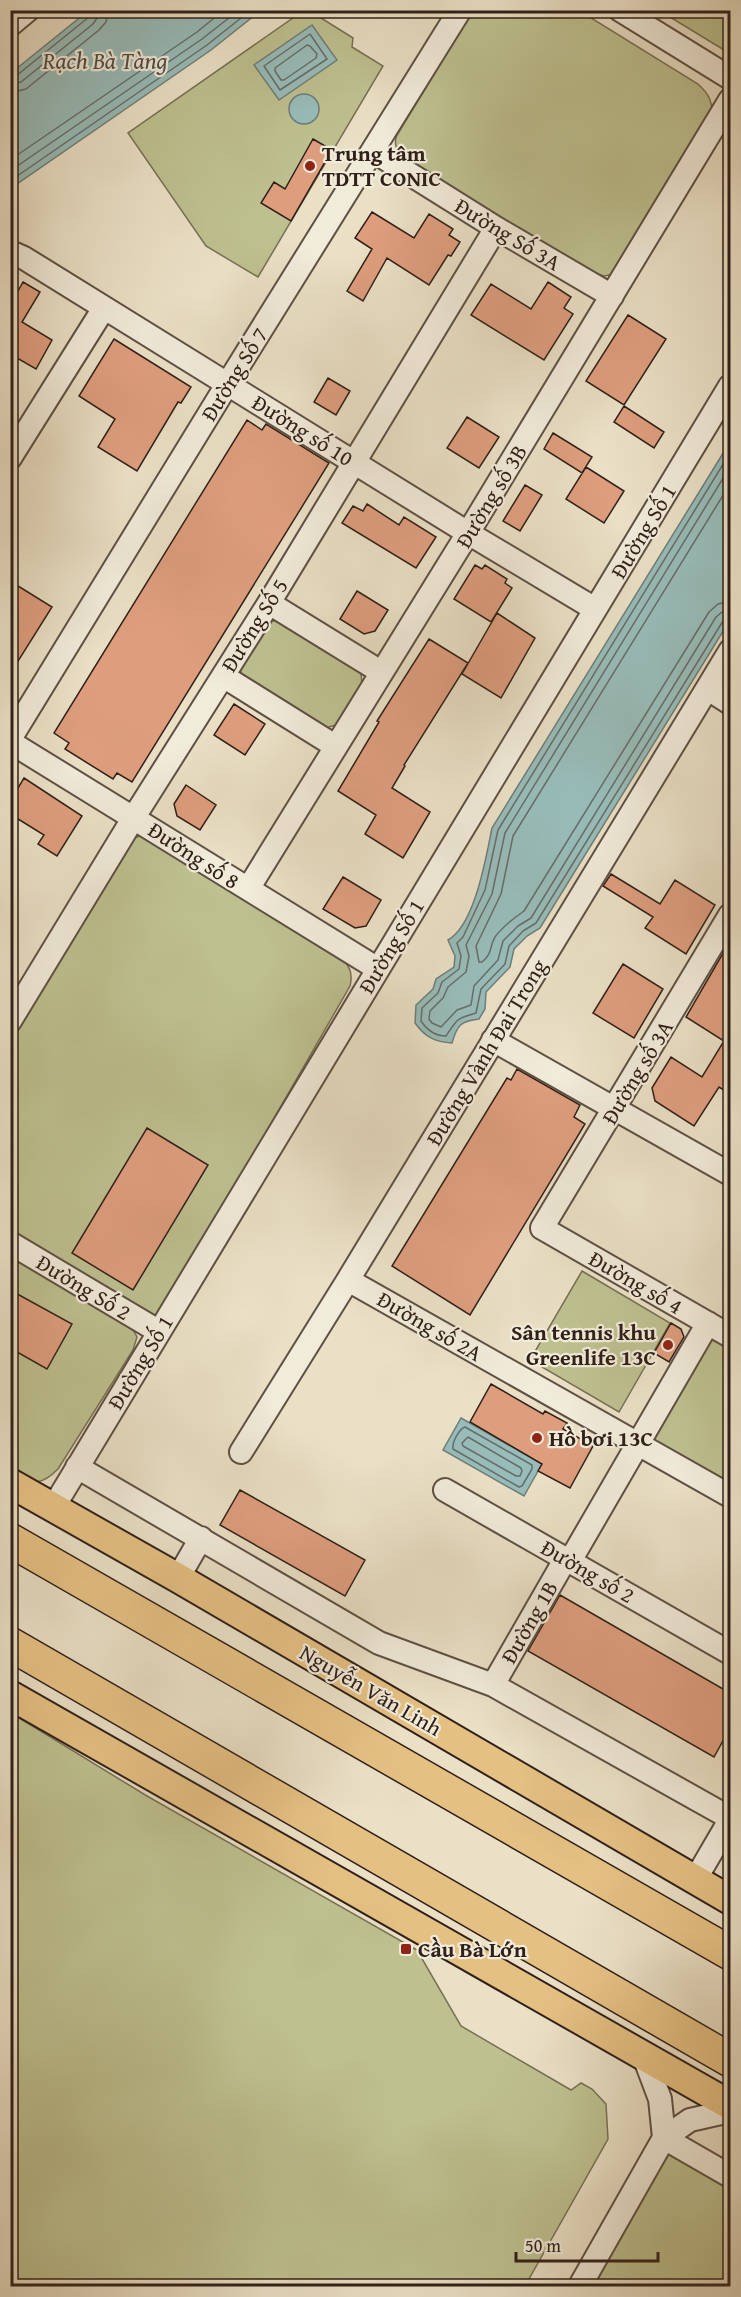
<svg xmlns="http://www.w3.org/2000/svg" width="741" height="2297" font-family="'Gentium Book Plus',serif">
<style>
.green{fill:#bec090;stroke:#777054;stroke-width:1.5}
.water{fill:#98bcb9;stroke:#6e7e79;stroke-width:1.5}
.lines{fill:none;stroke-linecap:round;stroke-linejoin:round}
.shore{stroke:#646e69;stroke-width:1.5}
.building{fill:#de9e7e;stroke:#302019;stroke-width:1.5}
.minor-casing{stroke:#5e5044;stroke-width:26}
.major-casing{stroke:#302019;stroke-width:32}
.highway-casing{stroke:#302019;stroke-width:36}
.minor{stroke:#f1ebda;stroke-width:22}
.major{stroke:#e5c083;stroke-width:28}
.highway{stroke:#e5c083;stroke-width:33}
.poi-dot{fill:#8f2418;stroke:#f1ebda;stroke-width:2}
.labels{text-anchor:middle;stroke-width:4.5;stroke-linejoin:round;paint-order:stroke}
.poi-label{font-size:22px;font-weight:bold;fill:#302019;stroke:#f1ebda;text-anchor:start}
.street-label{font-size:22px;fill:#302019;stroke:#f1ebda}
.water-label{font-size:24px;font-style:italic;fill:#4f4f49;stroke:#f1ebda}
</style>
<rect width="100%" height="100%" fill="#eae0c6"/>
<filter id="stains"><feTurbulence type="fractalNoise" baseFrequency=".00333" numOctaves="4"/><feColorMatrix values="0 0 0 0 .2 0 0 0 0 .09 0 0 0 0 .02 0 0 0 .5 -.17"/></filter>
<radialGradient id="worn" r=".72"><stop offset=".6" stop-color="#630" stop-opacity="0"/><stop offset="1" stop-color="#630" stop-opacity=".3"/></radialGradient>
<path class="green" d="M303,11H310L353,38L352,47L383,66L258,277L206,246L128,133Z
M472,11H580L698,84C709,94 713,102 712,116L612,274L605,276L591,273L405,159C397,151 393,145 397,135Z
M660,11H730V50H724Z
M272,621H278L361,673L362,685L336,725L325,728L242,675L240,669L266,624Z
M139,836L147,837L340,957C350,966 353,973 350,986L167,1305L158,1315H151L11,1234L10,1036L123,852L133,839Z
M11,1251L130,1324L137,1337L133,1350L58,1469C39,1488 33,1482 11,1474Z
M582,1271L670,1323L619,1412L530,1360Z
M712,1339H717L730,1345V1489L656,1445L654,1435L707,1342Z
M16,1716L147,1796L417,1950L461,2026L571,2090L581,2083L592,2089L606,2104L608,2139L525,2286H11L10,1718Z
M671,2154L730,2188V2286H588L665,2155Z"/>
<path class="water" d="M88,11H260L211,50L11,188V73Z
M312,25L337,60L279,100L254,65Z
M289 109a15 15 0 1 1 30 0a15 15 0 1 1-30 0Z
M730,442V620L540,928L527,936L514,949L510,967L486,992L485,1009L479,1019C461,1021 457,1025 452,1043C435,1042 425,1037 415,1023L416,1005L433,989L436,979L454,967L455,956L448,940C475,925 486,857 492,828Z
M461,1418L542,1464L524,1496L443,1450Z"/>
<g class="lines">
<path class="shore" d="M310,34L327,59L280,90L264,66Z
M307,45L310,46L317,54L316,58L284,80H281L275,71V68Z
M10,77L16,76L84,21L90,16L91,10
M10,84L21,82L93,24L97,18L99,10
M10,93L26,89L99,30L106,22L108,10
M10,160L197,32L224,10
M10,171L202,39L239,10
M10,181L207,45L251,10
M730,453L498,830L485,890L463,937L457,943L461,956L459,969L442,982L438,993L422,1008L421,1021C427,1030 436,1036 446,1036C458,1018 456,1019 476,1013L481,989L505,964L509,946L523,931L536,923L723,621L730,618
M730,467L505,833L492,894L466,945L469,956L466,972L448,987L443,998L430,1011L429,1019L432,1023L441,1027L457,1010L471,1005L474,986L498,960L503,941L518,926L531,918L716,617L722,612L730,610
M730,484L513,836L501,894L476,946L479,962H482C493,953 489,947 495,937C503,926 514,918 524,911L709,612L718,604L730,601
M465,1427L532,1465V1469L522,1486L519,1487L453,1449C452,1442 459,1429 465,1427Z
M468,1437L521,1468L522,1471L520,1476H516L463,1446L462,1443Z"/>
</g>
<path class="building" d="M313,139L332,150L291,221L261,203L274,182L285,189Z
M372,212L414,238L429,214L453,229L449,235L460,242L451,256L448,255L429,285L387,258L363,301L347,291L372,249L355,238Z
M23,282L40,292L22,322L52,340L36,369L10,354V286L18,291Z
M548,282L571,297L564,308L573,314L544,360L471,315L491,284L531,309Z
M628,315L666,339L624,405L586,381Z
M114,339L191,387L181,403L178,402L137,471L98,447L115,419L79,396Z
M328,378L350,391L336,415L314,402Z
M624,406L664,432L654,448L614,422Z
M467,417L499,437L479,468L447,448Z
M247,420L262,430L266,424L329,463L132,782L117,773L113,779L65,749L69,743L54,733Z
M553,433L592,457L582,473L544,449Z
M586,467L624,491L604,523L566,499Z
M525,485L542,495L520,531L503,521Z
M367,504L399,525L404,517L436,537L416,568L342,523L353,506L363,511Z
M475,565L482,569L485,565L507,579L505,583L512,588L491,622L454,599Z
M10,581L52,607L10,674Z
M357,591L388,610L375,631L364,634L340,619Z
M497,613L535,638L501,698L462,674Z
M429,639L468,663L404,765L405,766L392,788L430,812L403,858L365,834L376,815L338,791L379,722L377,721Z
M234,704L265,724L245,755L214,735Z
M24,778L82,816L57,856L38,844L44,835L10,814V801Z
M186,785L216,805L200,830L177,816L174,804Z
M611,874L660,904L675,880L715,905L686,954L645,928L653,917L603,886Z
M343,877L381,900L366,926L355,928L323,909Z
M730,941V1094L719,1087L694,1126L655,1101L652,1088L671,1057L702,1077L724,1041L686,1017Z
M623,964L663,989L634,1038L593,1013Z
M517,1069L580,1105L574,1117L585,1124L470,1315L392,1266L507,1078L511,1080Z
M147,1128L208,1165L133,1290L72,1253Z
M10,1290L72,1324L47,1369L10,1348Z
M671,1323L681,1329L684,1337L669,1362L654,1353Z
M491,1384L543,1414L545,1411L567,1423L563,1429L593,1446L570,1488L538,1471L542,1464L470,1422Z
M240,1490L365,1560L345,1596L220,1525Z
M560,1595L730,1693V1728L714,1757L528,1651Z"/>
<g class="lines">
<defs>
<path id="minor" d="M620,10L730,78
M10,25L28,10
M373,151L496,228L612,296
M10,254H15L24,258L468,533L595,609
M10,458L104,308
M269,603L381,672
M223,676L335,746
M708,689L730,703
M10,739L228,383L460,10
M10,742L378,969
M248,889L468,533L730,100
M730,915L542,1228L730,1336
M10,1021L134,817L269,603L496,228
M493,1040L730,1174
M10,1243L158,1331
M348,1280L730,1496
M241,1452L348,1280L730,651
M77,1467L379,1643L493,1685L730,1818
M445,1490L730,1653
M53,1508L730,386
M570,1561L708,1323
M178,1578L201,1538
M493,1685L566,1558
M695,1880L730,1820
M643,2054L660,2099L664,2138
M664,2138L730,2176
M580,2286L664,2138L690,2120L730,2111"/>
<path id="major" d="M10,1483L178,1578L730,1900
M10,1695L730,2105"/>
<path id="highway" d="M10,1540L730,1953
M10,1644L730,2060"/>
</defs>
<use href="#minor" class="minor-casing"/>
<use href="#major" class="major-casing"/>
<use href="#highway" class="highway-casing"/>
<use href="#minor" class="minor"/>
<use href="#major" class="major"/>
<use href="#highway" class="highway"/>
</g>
<g class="poi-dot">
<circle cx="310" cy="166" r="6"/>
<circle cx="668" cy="1345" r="6"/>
<circle cx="537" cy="1438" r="6"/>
<rect x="400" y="1943" width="12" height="12" rx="3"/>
</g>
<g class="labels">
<g class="poi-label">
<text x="322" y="161">Trung tâm<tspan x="322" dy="25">TDTT CONIC</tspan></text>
<text x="656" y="1340" text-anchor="end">Sân tennis khu<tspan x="656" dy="25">Greenlife 13C</tspan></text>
<text x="549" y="1446">Hồ bơi 13C</text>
<text x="418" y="1957">Cầu Bà Lớn</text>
</g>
<g class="street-label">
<text transform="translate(508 234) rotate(31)" y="8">Đường Số 3A</text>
<text transform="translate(234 374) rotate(-58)" y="8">Đường Số 7</text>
<text transform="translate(303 430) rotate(32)" y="8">Đường số 10</text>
<text transform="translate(491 496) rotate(-59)" y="8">Đường số 3B</text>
<text transform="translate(643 531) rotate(-59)" y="8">Đường Số 1</text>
<text transform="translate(254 625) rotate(-58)" y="8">Đường Số 5</text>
<text transform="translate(194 855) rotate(33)" y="8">Đường số 8</text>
<text transform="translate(391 946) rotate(-59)" y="8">Đường Số 1</text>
<text transform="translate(486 1052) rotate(-59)" y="8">Đường Vành Đai Trong</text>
<text transform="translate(637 1072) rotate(-59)" y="8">Đường số 3A</text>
<text transform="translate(636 1282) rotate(30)" y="8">Đường số 4</text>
<text transform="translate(84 1287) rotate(31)" y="8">Đường Số 2</text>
<text transform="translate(430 1326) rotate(30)" y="8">Đường số 2A</text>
<text transform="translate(140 1362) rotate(-59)" y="8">Đường Số 1</text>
<text transform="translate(588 1571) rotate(30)" y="8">Đường số 2</text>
<text transform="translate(529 1622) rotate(-60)" y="8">Đường 1B</text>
<text transform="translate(371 1690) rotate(30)" y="8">Nguyễn Văn Linh</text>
</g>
<g class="water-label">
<text x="105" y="69">Rạch Bà Tàng</text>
</g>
</g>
<rect width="741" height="2297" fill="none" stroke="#eae0c6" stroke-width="36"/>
<rect x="12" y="12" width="717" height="2273" fill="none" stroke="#302019" stroke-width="3"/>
<rect x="18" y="18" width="705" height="2261" fill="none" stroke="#302019" stroke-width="1.5"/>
<path d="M516 2252v9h142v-9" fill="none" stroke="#302019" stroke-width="3"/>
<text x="525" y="2252" font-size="18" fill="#302019" stroke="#f1ebda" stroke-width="4.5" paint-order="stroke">50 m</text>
<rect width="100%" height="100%" filter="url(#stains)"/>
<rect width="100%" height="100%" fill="url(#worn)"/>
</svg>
